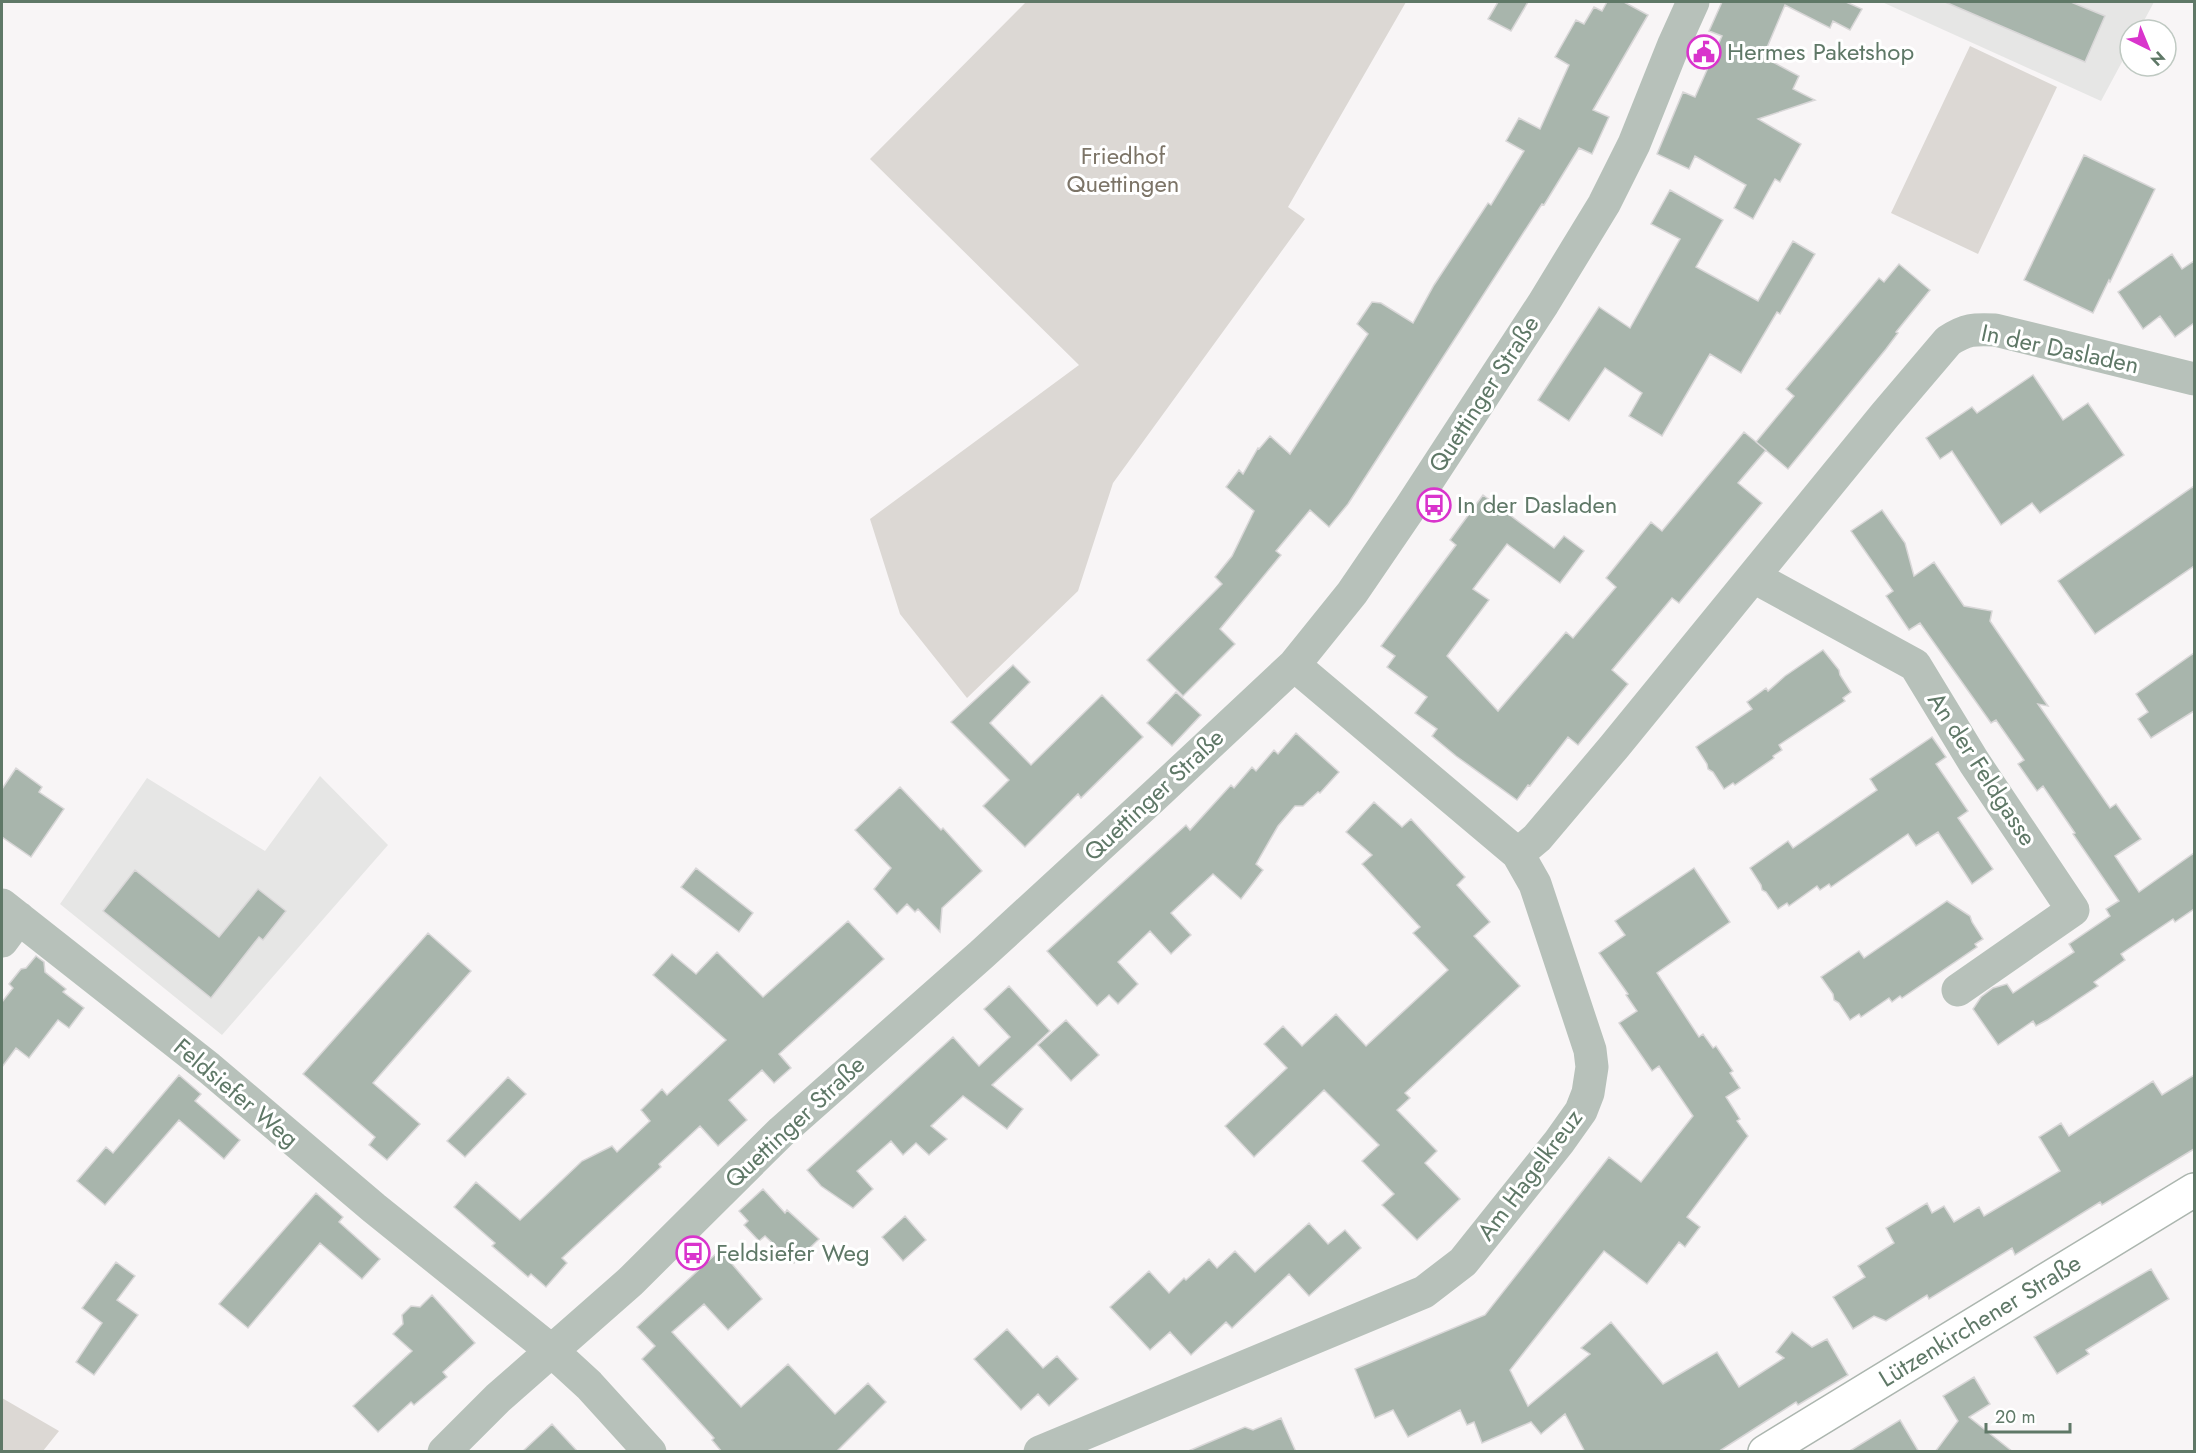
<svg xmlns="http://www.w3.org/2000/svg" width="2196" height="1453" font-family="Jost,sans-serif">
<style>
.built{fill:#e6e6e5}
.green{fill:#dcd8d4}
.building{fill:#a8b5ac;stroke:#d9d7d8;stroke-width:1.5}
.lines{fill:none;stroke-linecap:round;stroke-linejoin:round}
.major-casing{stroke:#acb6af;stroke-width:36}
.minor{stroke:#b7c1ba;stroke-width:33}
.major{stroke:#fff;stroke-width:33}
.labels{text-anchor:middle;stroke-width:6;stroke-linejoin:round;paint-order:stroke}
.poi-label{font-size:24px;fill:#5f7867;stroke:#fff;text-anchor:start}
.park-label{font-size:24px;fill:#7c7467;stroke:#fff}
.street-label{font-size:24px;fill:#5f7867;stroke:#fff}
</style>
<rect width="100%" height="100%" fill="#f8f5f6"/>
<path class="built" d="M1882,2H2154L2139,30H2130V47L2101,101Z
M320,776L388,845L222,1035L60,904L147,778L265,851Z"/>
<path class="green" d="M1026,2H1406L1288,207L1305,219L1113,483L1078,591L967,698L900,614L870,519L1079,365L870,159Z
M1970,46L2057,87L1978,254L1891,213Z
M2,1398L59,1431L43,1451H2Z"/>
<path class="building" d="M1498,2H1528L1511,31L1488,19Z
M1607,2H1624L1648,15L1593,110L1609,117L1592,154L1579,148L1544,205L1542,204L1348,504L1329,527L1310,510L1276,551L1281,555L1220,629L1235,644L1183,696L1147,660L1222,584L1215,577L1232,556L1254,511L1226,487L1239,470L1243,474L1258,448L1259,449L1270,436L1290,454L1368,334L1357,324L1372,302L1381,303L1413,323L1434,285L1488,203L1491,205L1524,151L1506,141L1519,118L1540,129L1569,65L1555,57L1576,20L1584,24L1594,7L1602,11Z
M1722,2H1846L1862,9L1850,30L1833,21L1830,28L1785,5L1763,57L1799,76L1793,89L1815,100L1758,119L1801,144L1780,182L1775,179L1753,219L1734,208L1746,185L1695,156L1689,169L1657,154L1683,92L1695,97L1722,36L1709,31Z
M1945,2H2071L2105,16L2085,62Z
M2084,155L2155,189L2110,282L2109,280L2093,313L2024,280Z
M1670,190L1723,220L1696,267L1758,301L1793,241L1815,254L1780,314L1777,312L1741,373L1710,354L1662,436L1629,416L1642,393L1605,368L1569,421L1538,400L1599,307L1630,328L1680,239L1651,224Z
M2172,254L2182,269L2194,261V323L2175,337L2160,316L2143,329L2118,292Z
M1899,264L1930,290L1896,332L1898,333L1886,349L1788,469L1756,442L1794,396L1786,389L1879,278L1884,282Z
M2033,375L2063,420L2088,403L2124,455L2040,513L2032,503L2001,525L1952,451L1940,459L1926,438L1972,407L1977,413Z
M1744,432L1766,450L1738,483L1762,503L1679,603L1672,598L1612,670L1628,684L1578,745L1568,737L1530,786L1528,785L1517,800L1456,756L1432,736L1437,729L1415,713L1427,697L1387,667L1395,656L1381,646L1456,545L1450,540L1483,495L1554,548L1564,536L1584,551L1560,583L1507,544L1473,589L1489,600L1447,656L1498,711L1566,632L1573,638L1616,587L1606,578L1651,522L1662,531Z
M2194,486V566L2095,634L2058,581Z
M1882,510L1905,543L1914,576L1934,562L1964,606L1992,611L1990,621L2048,706L2038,704L2110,808L2116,804L2141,839L2115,856L2139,892L2194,853V909L2175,922L2173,919L2121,954L2125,960L2094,982L2098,986L2047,1020L2036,1026L2033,1021L1998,1045L1973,1009L1981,997L1993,988L2007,984L2013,993L2074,952L2069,944L2110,916L2106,909L2119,901L2073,834L2075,833L2043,786L2037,791L2018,764L2024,760L1996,720L1991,723L1920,623L1909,630L1886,596L1893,591L1851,531Z
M1823,650L1839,670L1840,675L1851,692L1843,698L1845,701L1779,745L1782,750L1773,756L1774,758L1735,785L1733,783L1724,789L1713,772L1708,769L1707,764L1696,747L1752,709L1747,702L1766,688L1768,691L1785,676Z
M2194,653V711L2151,738L2138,719L2148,712L2136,694Z
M1013,665L1030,682L990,723L1031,765L1102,695L1143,737L1081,798L1078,794L1025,847L983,806L1009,780L951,722Z
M1176,692L1201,715L1172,746L1147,723Z
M1296,733L1339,772L1320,793L1318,792L1303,806H1295L1278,826L1256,864L1263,870L1241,899L1213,874L1171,913L1191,935L1171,954L1150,931L1118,962L1138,984L1118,1004L1109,995L1097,1006L1047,951L1186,825L1190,830L1231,785L1234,788L1252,767L1256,771L1274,750L1278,754Z
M1932,737L1946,757L1936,764L1968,811L1958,818L1993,869L1972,884L1938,832L1916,846L1908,834L1831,887L1829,884L1820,890L1817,886L1789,906L1787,903L1778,909L1766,892L1762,890L1761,885L1750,868L1788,841L1793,848L1877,790L1870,779Z
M16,768L42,787L39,792L64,809L31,857L2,837V789Z
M900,787L941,830L943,828L982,871L942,908L940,932L918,909L915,912L907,904L897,914L874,889L891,868L855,830Z
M1374,802L1402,827L1411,819L1465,877L1457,885L1490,922L1474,936L1520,986L1405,1093L1410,1098L1397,1110L1437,1151L1425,1163L1460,1199L1417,1240L1382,1205L1394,1194L1362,1161L1379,1145L1324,1090L1254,1157L1225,1126L1287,1068L1264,1044L1283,1026L1302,1046L1336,1014L1366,1046L1448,970L1413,933L1420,927L1362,864L1372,855L1346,832Z
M696,868L753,913L739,932L681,887Z
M1694,868L1730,922L1657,973L1699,1037L1703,1034L1713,1048L1716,1046L1733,1071L1730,1073L1740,1088L1726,1097L1740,1119L1737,1121L1748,1136L1687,1217L1700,1227L1685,1247L1679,1242L1647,1284L1604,1251L1510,1370L1528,1406L1590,1354L1581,1348L1611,1322L1663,1384L1717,1352L1739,1387L1784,1358L1776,1352L1792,1332L1812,1347L1827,1339L1848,1375L1798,1405L1796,1402L1718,1452H1585L1565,1414L1541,1434L1531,1422L1482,1443L1474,1422L1467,1425L1460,1410L1408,1437L1393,1410L1375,1418L1355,1369L1485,1315L1609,1157L1641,1182L1693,1116L1659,1066L1652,1071L1619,1023L1637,1011L1626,995L1628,994L1599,953L1625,935L1615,921Z
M135,870L219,937L258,889L286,911L263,940L259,937L211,998L103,911Z
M1947,901L1970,916L1972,922L1983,939L1975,944L1977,947L1902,998L1900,996L1892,1002L1889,998L1861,1017L1859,1014L1850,1020L1839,1003L1834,1000L1833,994L1821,977L1859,951L1864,958Z
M848,921L884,959L779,1054L791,1068L774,1083L762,1070L729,1100L747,1120L718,1146L700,1126L659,1164L661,1167L562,1258L567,1263L546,1287L531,1274L528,1277L492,1246L495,1243L454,1207L476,1182L520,1220L582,1161L612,1146L617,1152L650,1121L641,1110L662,1089L667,1095L726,1040L653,975L672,954L696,974L717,952L763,997Z
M428,933L471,971L373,1083L420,1124L387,1160L369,1145L375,1137L303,1074Z
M36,956L44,962L45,972L66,989L63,992L84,1008L69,1028L58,1020L29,1058L16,1048L2,1067V1002L13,988L9,984L21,969L26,968Z
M1009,986L1050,1031L992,1085L1023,1109L1007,1129L963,1096L931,1126L947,1139L929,1155L916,1143L903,1155L891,1141L857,1171L873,1189L853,1208L821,1186L807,1170L953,1037L979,1066L1010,1037L984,1009Z
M1066,1020L1099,1055L1071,1081L1038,1045Z
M179,1075L201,1094L195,1101L240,1140L224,1159L179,1120L105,1205L77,1181L106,1147L113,1153Z
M2194,1075V1149L2102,1205L2100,1202L2015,1255L2012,1248L1929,1299L1927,1295L1886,1321L1874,1316L1853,1329L1833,1297L1865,1277L1858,1266L1894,1243L1886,1228L1927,1203L1932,1213L1944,1206L1954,1222L1979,1207L1984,1216L2060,1171L2039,1137L2061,1123L2069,1136L2153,1081L2162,1095Z
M508,1077L526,1094L465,1157L447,1141Z
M763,1189L785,1213L787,1210L819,1239L794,1263L765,1236L759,1241L744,1225L748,1221L739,1211Z
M316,1193L343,1217L339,1222L380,1259L362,1279L320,1243L248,1328L219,1304Z
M905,1216L926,1240L903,1261L882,1237Z
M1309,1223L1328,1244L1345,1230L1361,1248L1309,1296L1289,1274L1232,1328L1226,1322L1191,1355L1170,1332L1150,1350L1110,1307L1149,1271L1169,1293L1184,1278L1186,1280L1209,1259L1217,1268L1235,1251L1255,1272Z
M720,1250L762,1299L728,1330L704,1304L672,1332L741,1407L788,1364L835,1414L868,1383L886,1402L836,1452H722L712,1440L714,1438L642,1359L655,1346L637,1327Z
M116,1262L135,1276L117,1300L138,1315L94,1375L76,1362L102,1323L82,1308Z
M2151,1269L2169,1299L2086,1350L2089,1354L2057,1374L2034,1337Z
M432,1295L475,1343L443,1372L447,1377L414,1405L411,1402L378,1432L353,1406L412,1351L393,1334L403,1324L402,1315L411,1306L420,1307Z
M1007,1329L1043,1368L1057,1356L1078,1379L1049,1406L1038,1394L1021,1410L974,1359Z
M1974,1377L1990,1404L1969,1417L2013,1452H1935L1958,1421L1943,1396Z
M1281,1418L1296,1452H1186L1245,1427L1253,1430Z
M1900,1420L1919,1452H1848Z
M552,1424L578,1452H522Z"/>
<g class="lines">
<defs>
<g id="major">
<path id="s1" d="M1765,1452L2194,1190"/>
</g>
</defs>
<use href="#major" class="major-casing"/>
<path class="minor" d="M1754,577L1915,665L1974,762L2073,910L1958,990
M1518,854L1537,838L1614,747L1885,415L1948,341C1966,329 1974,329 1995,330L2194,379
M2,905L209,1068L374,1208L552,1351L589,1385L650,1452
M2,941L19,918
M444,1452L498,1398L631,1281L782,1131L981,955L1153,797L1294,665L1352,593L1410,508L1543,304L1604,204L1634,144L1674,44L1693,2
M1040,1452L1424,1292L1463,1262L1559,1142L1581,1111L1588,1093L1592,1067L1590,1050L1535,884L1518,854L1294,665"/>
<use href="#major" class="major"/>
</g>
<defs>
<symbol id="civic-ring" viewBox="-11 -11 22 22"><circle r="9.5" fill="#fff" stroke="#d934cc" stroke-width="1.5"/><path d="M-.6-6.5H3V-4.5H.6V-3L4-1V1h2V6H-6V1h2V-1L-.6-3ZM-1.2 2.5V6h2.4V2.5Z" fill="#d934cc"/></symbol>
<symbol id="bus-ring" viewBox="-11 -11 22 22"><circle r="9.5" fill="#fff" stroke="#d934cc" stroke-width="1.5"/><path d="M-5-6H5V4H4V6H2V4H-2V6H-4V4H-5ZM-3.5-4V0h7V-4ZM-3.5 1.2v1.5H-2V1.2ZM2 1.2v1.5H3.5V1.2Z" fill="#d934cc"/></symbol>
</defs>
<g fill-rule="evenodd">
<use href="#civic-ring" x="1685" y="33" width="38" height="38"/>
<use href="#bus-ring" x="1415" y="486" width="38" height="38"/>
<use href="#bus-ring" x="674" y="1234" width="38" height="38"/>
</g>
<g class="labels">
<g class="poi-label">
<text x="1727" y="60">Hermes Paketshop</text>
<text x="1457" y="513">In der Dasladen</text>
<text x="716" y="1261">Feldsiefer Weg</text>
</g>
<g class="park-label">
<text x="1123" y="164">Friedhof<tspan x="1123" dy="28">Quettingen</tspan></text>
</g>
<g class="street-label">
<text transform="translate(2060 349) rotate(12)" y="8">In der Dasladen</text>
<text transform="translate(1484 394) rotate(-57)" y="8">Quettinger Straße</text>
<text transform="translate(1982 769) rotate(57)" y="8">An der Feldgasse</text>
<text transform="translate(1154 795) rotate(-43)" y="8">Quettinger Straße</text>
<text transform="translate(236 1093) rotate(40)" y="8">Feldsiefer Weg</text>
<text transform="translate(795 1122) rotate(-43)" y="8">Quettinger Straße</text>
<text transform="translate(1530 1175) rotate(-53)" y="8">Am Hagelkreuz</text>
<text dy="8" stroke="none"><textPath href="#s1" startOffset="252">Lützenkirchener Straße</textPath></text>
</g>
</g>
<rect width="2196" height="1453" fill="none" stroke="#5f7867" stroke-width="6"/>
<g transform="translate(2148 48) rotate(137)"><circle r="28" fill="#ffffff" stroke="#bfc9c2" stroke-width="1.5"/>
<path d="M0-4.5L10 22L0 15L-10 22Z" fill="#d934cc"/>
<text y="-9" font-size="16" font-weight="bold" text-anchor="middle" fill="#5f7867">N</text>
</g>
<path d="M1986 1423v9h84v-9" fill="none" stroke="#5f7867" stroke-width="3"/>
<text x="1995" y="1423" font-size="18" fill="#5f7867" stroke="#ffffff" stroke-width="4.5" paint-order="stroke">20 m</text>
</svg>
